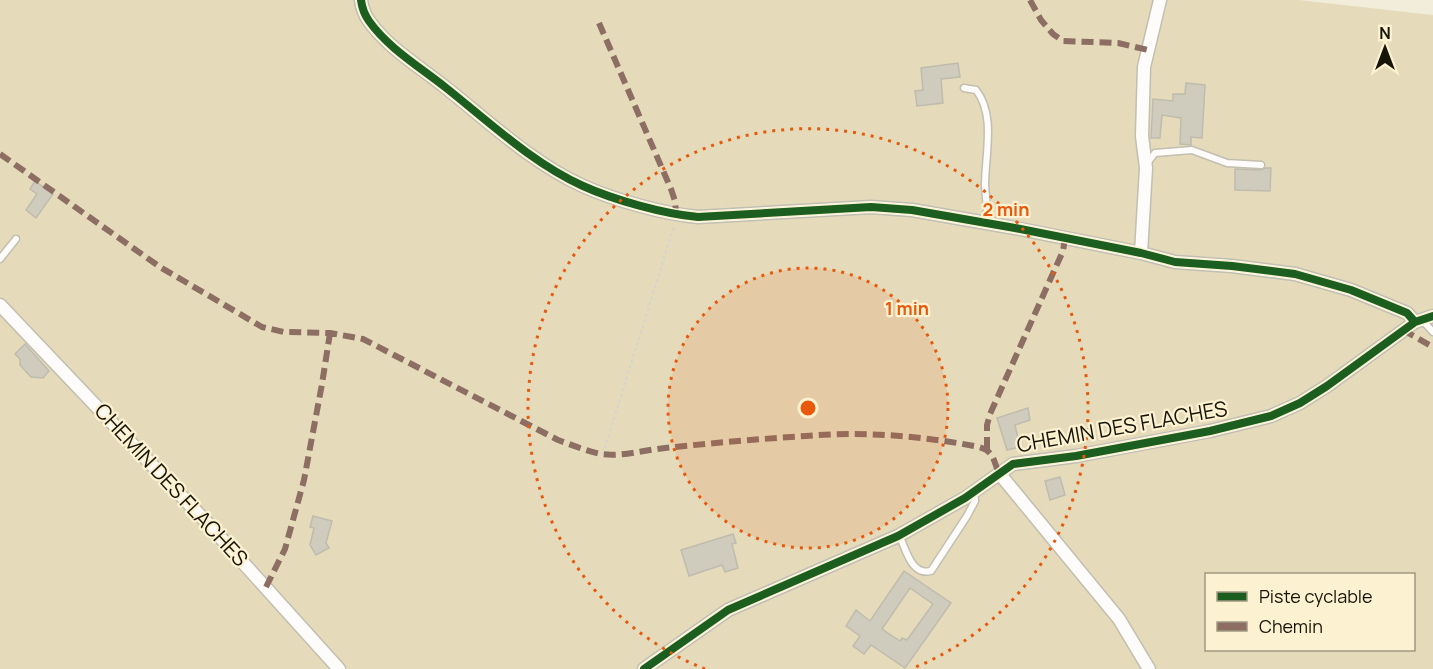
<svg xmlns="http://www.w3.org/2000/svg" width="1433" height="669" font-family="Manrope,sans-serif">
<style>
.green{fill:#e5dbbb;fill-rule:evenodd}
.building{fill:#cfcbbd;stroke:#bfbcad;stroke-width:1.5;fill-rule:evenodd}
.lines{fill:none;stroke-linecap:round;stroke-linejoin:round}
.service-casing{stroke:#c2beb0;stroke-width:9}
.minor-casing{stroke:#c2beb0;stroke-width:15}
.path{stroke:#d5d4ce;stroke-width:2;stroke-dasharray:3 3;stroke-linecap:butt}
.service{stroke:#fdfcfa;stroke-width:6}
.minor{stroke:#fdfcfa;stroke-width:12}
.quiet{stroke:#8d6e63;stroke-width:6;stroke-dasharray:12 6;stroke-linecap:butt}
.cycleway-casing{stroke:#fcf2d1;stroke-width:11}
.cycleway{stroke:#1b5e20;stroke-width:8}
.ring{fill:none;stroke:#e8590c;stroke-width:3;stroke-dasharray:3 6}
.labels{text-anchor:middle;stroke-width:4.5;stroke-linejoin:round;paint-order:stroke}
.street-label{font-size:21px;fill:#171408;stroke:#fcf2d1}
.centre{fill:#e8590c;stroke:#fcf2d1;stroke-width:3}
.ring-label{font-size:18px;text-anchor:middle;font-weight:bold;fill:#e8590c;stroke:#fcf2d1;stroke-width:4.5;stroke-linejoin:round;paint-order:stroke}
</style>
<rect width="100%" height="100%" fill="#f2eddb"/>
<path class="green" d="M0,0H1299L1433,15V669H0ZM1206,574H1414V650H1206Z"/>
<path class="building" d="M958,63L960,77L941,79L943,103L917,106L915,91L923,90L921,68Z
M1186,83L1205,85L1202,138L1191,137V145L1180,144L1181,118L1162,115L1160,138H1151L1153,99L1173,101V94H1185Z
M1265,168H1271L1270,191L1235,190V169L1261,170Z
M35,181L53,194L36,218L26,210L37,194L30,189Z
M25,344L49,371L43,378L31,377L20,365V359L15,354Z
M1028,408L1030,420L1015,425L1020,447L1007,450L997,418Z
M1060,477L1065,495L1050,500L1045,481Z
M313,516L332,521L326,543L329,548L316,555L310,545L314,528L310,527Z
M733,534L736,543L732,544L738,568L725,572L722,565L689,576L681,550Z
M904,571L951,603L905,668L871,645L864,654L853,646L860,636L846,626L856,610L870,621ZM910,588L933,604L907,640L902,638L900,641L882,629Z"/>
<g class="lines">
<defs>
<path id="service" d="M964,88L976,90C996,115 985,155 985,185C986,198 987,210 988,223
M1148,162L1155,153L1192,150L1227,163L1261,165
M0,259L16,239
M1422,320L1433,332
M899,535C906,549 911,576 931,571L967,516L975,501L974,492"/>
<path id="minor" d="M361,0C362,8 364,14 369,21C388,48 420,67 445,87C488,121 532,163 583,186C614,200 664,214 698,217L871,207L912,210L1015,228L1141,253L1175,262L1232,266L1295,274L1351,290L1407,313L1415,322
M1141,253L1146,168L1142,136L1144,67L1160,0
M0,305L211,527L339,669
M999,473L1119,619L1149,669
M644,669L728,610L898,536L965,498L1013,464L1076,456L1210,431L1271,416L1300,403L1327,386L1415,322L1433,316"/>
</defs>
<use href="#service" class="service-casing"/>
<use href="#minor" class="minor-casing"/>
<path class="path" d="M603,454L674,226"/>
<use href="#service" class="service"/>
<use href="#minor" class="minor"/>
<path class="quiet" d="M1030,0L1041,20L1053,34L1063,41L1118,43L1148,50
M599,23L671,189L675,201L676,214
M0,154L160,267L262,327L284,332L330,333L363,339L558,440C572,445 586,451 601,454C622,457 644,450 665,448C712,443 759,439 806,436C864,431 923,436 979,447C994,451 993,460 999,473
M1403,330L1433,347
M987,449V425L990,414L1063,251L1065,238
M266,587L285,549L304,480L322,384L330,333"/>
<defs>
<path id="cycleway" d="M361,0C362,8 364,14 369,21C388,48 420,67 445,87C488,121 532,163 583,186C614,200 664,214 698,217L871,207L912,210L1015,228L1141,253L1175,262L1232,266L1295,274L1351,290L1407,313L1415,322
M644,669L728,610L898,536L965,498L1013,464L1076,456L1210,431L1271,416L1300,403L1327,386L1415,322L1433,316"/>
</defs>
<use href="#cycleway" class="cycleway-casing"/>
<use href="#cycleway" class="cycleway"/>
</g>
<circle cx="808" cy="408" r="140" fill="#e8590c" fill-opacity=".12"/>
<g class="ring">
<circle cx="808" cy="408" r="140"/>
<path d="M705 669A280 280 0 1 1 911 669"/>
</g>
<g class="labels">
<g class="street-label">
<text transform="translate(1122 427) rotate(-10)" y="7">CHEMIN DES FLACHES</text>
<text transform="translate(171 485) rotate(47)" y="7">CHEMIN DES FLACHES</text>
</g>
</g>
<circle cx="808" cy="408" r="9" class="centre"/>
<g class="ring-label">
<text x="1006" y="216">2 min</text>
<text x="907" y="315">1 min</text>
</g>
<rect x="1205" y="573" width="210" height="78" fill="#fcf2d1" stroke="#a09981" stroke-width="1.5"/>
<rect x="1217" y="592" width="30" height="9" fill="#1b5e20" stroke="#a09981" stroke-width="1.5"/>
<text x="1259" y="603" font-size="18" fill="#171408">Piste cyclable</text>
<rect x="1217" y="622" width="30" height="9" fill="#8d6e63" stroke="#a09981" stroke-width="1.5"/>
<text x="1259" y="633" font-size="18" fill="#171408">Chemin</text>
<g transform="translate(1385 48)" stroke="#fcf2d1" stroke-width="4.5" paint-order="stroke">
<path d="M0-4.5L10 22L0 15L-10 22Z" fill="#171408"/>
<text y="-9" font-size="16" font-weight="bold" text-anchor="middle" fill="#171408">N</text>
</g>
</svg>
